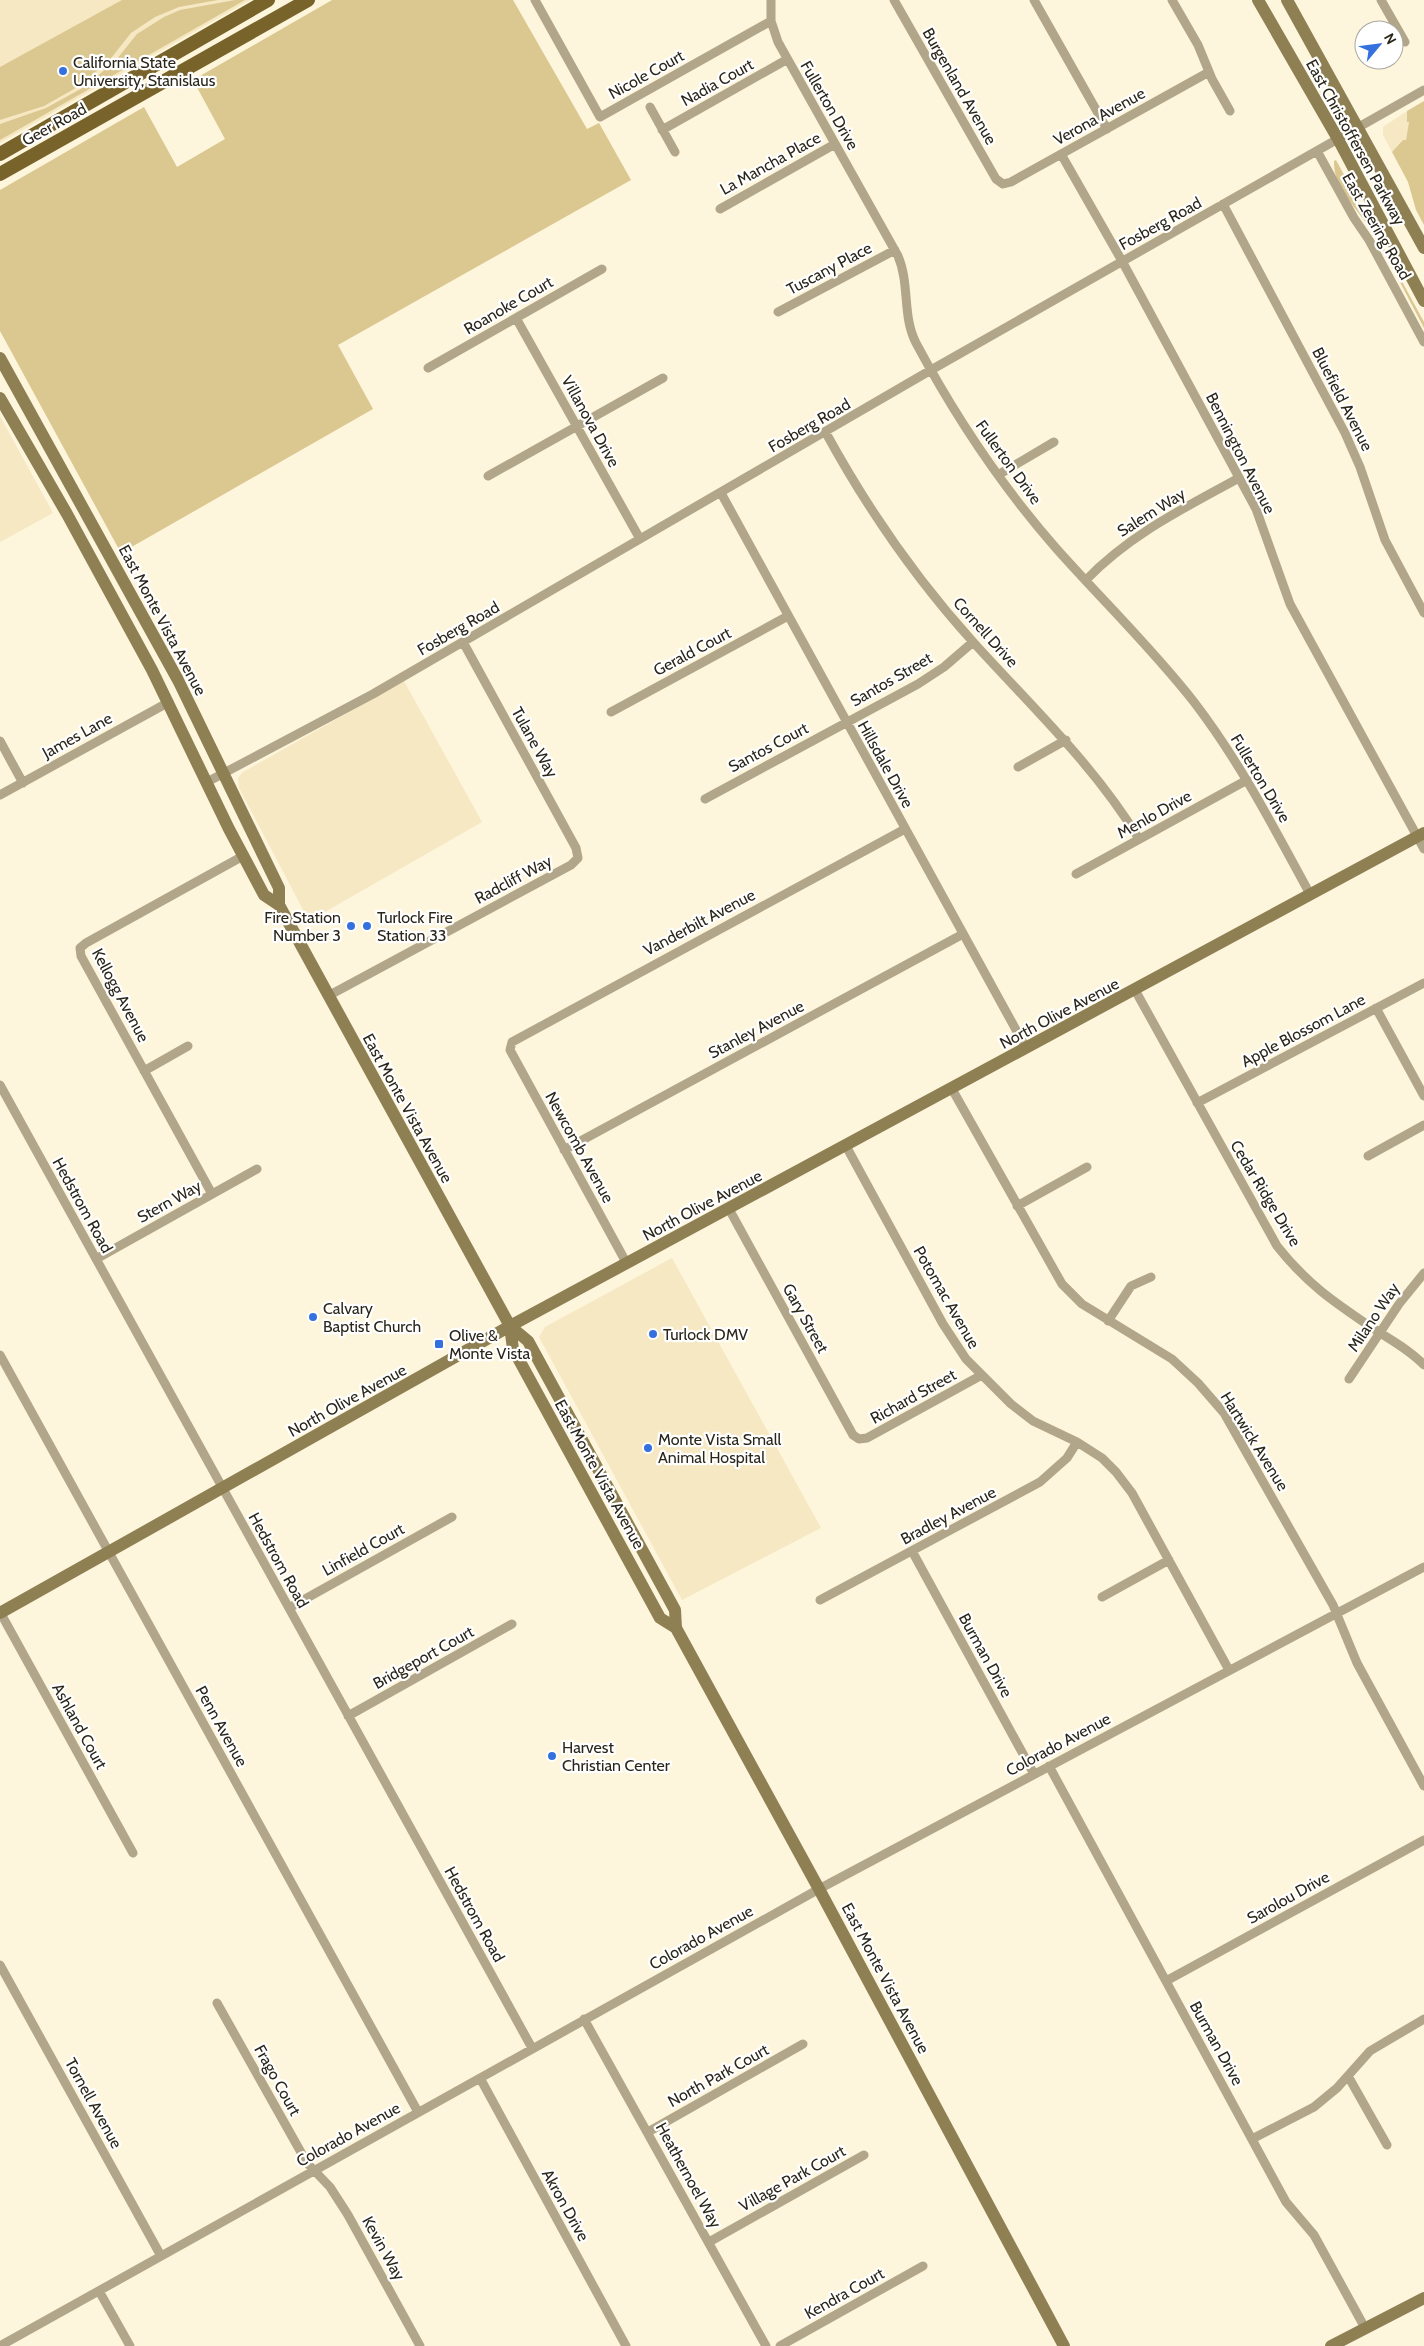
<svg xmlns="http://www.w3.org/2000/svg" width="1424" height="2346" font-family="Cabin,sans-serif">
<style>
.built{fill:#f6e8c2}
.green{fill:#dbc790}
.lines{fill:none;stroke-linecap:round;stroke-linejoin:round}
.street{stroke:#b1a689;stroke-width:9}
.secondary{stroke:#8f8054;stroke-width:12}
.primary{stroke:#78642a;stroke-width:14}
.poi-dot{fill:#3470de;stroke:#fff;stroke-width:2}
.labels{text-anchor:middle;stroke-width:4.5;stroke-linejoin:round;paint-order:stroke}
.poi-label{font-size:16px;fill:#2a261a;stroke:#fff;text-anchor:start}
.street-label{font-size:16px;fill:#2a261a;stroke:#fff}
</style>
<rect width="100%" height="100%" fill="#fdf5dc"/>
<path class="built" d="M0,0H250L0,143Z
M1407,111V121L1409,122L1406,141L1403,140L1392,152L1383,135V127Z
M0,416L53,513L0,542Z
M404,681L482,822L309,921L239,788L238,778L243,772Z
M672,1258L821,1528L682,1600L539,1337L545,1327Z"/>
<path class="green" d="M122,0H218L179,7L155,17L131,33L108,62L74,89L44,106L0,120V67Z
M235,0H245L0,140V124L46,108L86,86L116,60L137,34L164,17L180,10Z
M332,0H513L587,129L599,123L631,180L338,345L373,409L121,553L0,331V190L144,107L177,167L225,139L193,80Z
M1424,101V225L1416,210L1408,182L1392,152L1403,140H1406L1409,122H1407V111Z
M1336,160L1424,322V328C1407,296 1391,263 1372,232C1359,209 1333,190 1334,161Z"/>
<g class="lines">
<path class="street" d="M535,0L600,117L771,21
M771,0V21L778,42L898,256C910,284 902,316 916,343C955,416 1000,484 1055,547C1101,599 1151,647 1194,702C1240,762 1274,828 1310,894
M894,0L996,179L1003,184L1011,182L1209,72
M1034,0L1107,129
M1172,0L1198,45L1212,79L1230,111
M1381,0L1405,42
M650,107L675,152
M662,130L786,60
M1317,151L1354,218L1369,240L1424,342
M1061,154L1122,261L1256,509L1290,604L1424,849
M1223,204L1345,433L1360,467L1385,540L1424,613
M720,209L835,144
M778,312L895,250
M516,318L640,539
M428,368L602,269
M826,433C867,508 916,579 974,643C1031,706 1094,765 1139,839
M998,475L1054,442
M488,476L663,378
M721,493L1026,1048
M1086,580C1129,535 1184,508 1239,478
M611,712L788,616
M0,741L23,783
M1018,767L1066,740
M207,782L373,694L931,370L1424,90
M0,795L169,702
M705,799L918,684L944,667L973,642
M1076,874L1247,780
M1135,990L1277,1246C1307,1284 1334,1302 1374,1329C1391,1340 1410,1350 1424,1365
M328,996L571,865L578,858L576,848L463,642
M1376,1008L1424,1096
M144,1071L188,1046
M0,1085L532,2048
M952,1089L1062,1284L1082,1304L1172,1359L1198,1383L1224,1413L1333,1605L1357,1663L1424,1786
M1197,1103L1424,983
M846,1146L943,1324L966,1359L1011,1404L1033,1421L1077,1442L1102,1458L1116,1472L1132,1493L1229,1670
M564,1150L963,934
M1368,1156L1424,1125
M212,1194L81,956L80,948L86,943L243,856
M1017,1206L1087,1167
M729,1209L853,1435L859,1439L867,1438L980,1376
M96,1259L257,1169
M627,1264L510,1050L512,1042L905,829
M1108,1321L1131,1286L1151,1277
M0,1355L418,2112
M1349,1379L1399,1304L1424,1273
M912,1551L1034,1774
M1102,1597L1169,1560
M820,1600L1040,1482L1067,1458L1077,1442
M289,1608L452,1517
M0,1612L133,1853
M348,1716L512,1624
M1049,1766L1286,2202L1314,2235L1365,2328
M0,1965L161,2256
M1166,1981L1424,1840
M217,2003L307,2163L330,2187L348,2215L420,2346
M584,2019L766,2346
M1348,2076L1387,2145
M480,2078L626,2346
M648,2132L803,2044
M1252,2139L1314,2107L1337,2088L1370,2051L1424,2019
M709,2242L864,2155
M99,2291L130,2346
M0,2346L819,1889L1424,1567
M780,2346L923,2266"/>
<path class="secondary" d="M1258,0L1338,139L1424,301
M1287,0L1424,248
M0,358L178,680L279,888V905L510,1326L528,1341L675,1610L676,1628L819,1889L1064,2346
M0,398L67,514L152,670L229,829L264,895L279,905
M510,1326L513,1349L660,1618L676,1628
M0,1613L510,1326L1424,833
M1331,2346L1424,2298"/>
<path class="primary" d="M0,154L268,0
M0,174L308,0"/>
</g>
<g class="poi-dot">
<circle cx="63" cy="71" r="5"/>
<circle cx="351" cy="926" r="5"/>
<circle cx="367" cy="926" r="5"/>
<circle cx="313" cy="1317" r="5"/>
<circle cx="653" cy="1334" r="5"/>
<rect x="434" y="1339" width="10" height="10" rx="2.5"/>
<circle cx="648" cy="1448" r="5"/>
<circle cx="552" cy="1756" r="5"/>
</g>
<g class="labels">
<g class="poi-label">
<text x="73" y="68">California State<tspan x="73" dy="18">University, Stanislaus</tspan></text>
<text x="341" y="923" text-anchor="end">Fire Station<tspan x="341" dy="18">Number 3</tspan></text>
<text x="377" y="923">Turlock Fire<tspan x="377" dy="18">Station 33</tspan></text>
<text x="323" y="1314">Calvary<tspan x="323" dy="18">Baptist Church</tspan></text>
<text x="663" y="1340">Turlock DMV</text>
<text x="449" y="1341">Olive &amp;<tspan x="449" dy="18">Monte Vista</tspan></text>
<text x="658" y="1445">Monte Vista Small<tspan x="658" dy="18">Animal Hospital</tspan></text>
<text x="562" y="1753">Harvest<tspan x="562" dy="18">Christian Center</tspan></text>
</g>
<g class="street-label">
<text transform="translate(646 74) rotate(-29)" y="6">Nicole Court</text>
<text transform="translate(717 82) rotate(-29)" y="6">Nadia Court</text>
<text transform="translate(960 86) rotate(60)" y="6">Burgenland Avenue</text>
<text transform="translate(830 105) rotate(60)" y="6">Fullerton Drive</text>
<text transform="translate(1099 116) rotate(-29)" y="6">Verona Avenue</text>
<text transform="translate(54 124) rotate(-29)" y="6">Geer Road</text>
<text transform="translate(1356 142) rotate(61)" y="6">East Christoffersen Parkway</text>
<text transform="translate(770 163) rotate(-29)" y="6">La Mancha Place</text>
<text transform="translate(1160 223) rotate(-29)" y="6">Fosberg Road</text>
<text transform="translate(1377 226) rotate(60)" y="6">East Zeering Road</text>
<text transform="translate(829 268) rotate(-28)" y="6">Tuscany Place</text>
<text transform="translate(508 305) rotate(-30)" y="6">Roanoke Court</text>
<text transform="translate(1343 399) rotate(63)" y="6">Bluefield Avenue</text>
<text transform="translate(591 421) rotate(61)" y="6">Villanova Drive</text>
<text transform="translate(809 425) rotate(-30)" y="6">Fosberg Road</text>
<text transform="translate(1241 453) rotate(63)" y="6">Bennington Avenue</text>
<text transform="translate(1009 462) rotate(54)" y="6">Fullerton Drive</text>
<text transform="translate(1151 512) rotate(-32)" y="6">Salem Way</text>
<text transform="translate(163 620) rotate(62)" y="6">East Monte Vista Avenue</text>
<text transform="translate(458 628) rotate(-30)" y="6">Fosberg Road</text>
<text transform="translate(986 632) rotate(48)" y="6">Cornell Drive</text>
<text transform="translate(692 651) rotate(-28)" y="6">Gerald Court</text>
<text transform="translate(891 679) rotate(-30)" y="6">Santos Street</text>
<text transform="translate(77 735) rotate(-29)" y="6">James Lane</text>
<text transform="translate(535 742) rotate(61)" y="6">Tulane Way</text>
<text transform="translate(768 747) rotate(-28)" y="6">Santos Court</text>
<text transform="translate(886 764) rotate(61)" y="6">Hillsdale Drive</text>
<text transform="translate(1261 778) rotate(59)" y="6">Fullerton Drive</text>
<text transform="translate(1154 814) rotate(-29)" y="6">Menlo Drive</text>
<text transform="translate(513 879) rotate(-28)" y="6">Radcliff Way</text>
<text transform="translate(699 922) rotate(-28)" y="6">Vanderbilt Avenue</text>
<text transform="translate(121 995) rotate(62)" y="6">Kellogg Avenue</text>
<text transform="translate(1059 1013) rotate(-28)" y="6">North Olive Avenue</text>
<text transform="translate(756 1029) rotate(-28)" y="6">Stanley Avenue</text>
<text transform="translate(1303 1030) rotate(-28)" y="6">Apple Blossom Lane</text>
<text transform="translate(408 1108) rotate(61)" y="6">East Monte Vista Avenue</text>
<text transform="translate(580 1147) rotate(61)" y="6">Newcomb Avenue</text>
<text transform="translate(1266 1193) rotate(59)" y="6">Cedar Ridge Drive</text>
<text transform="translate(169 1201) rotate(-29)" y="6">Stern Way</text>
<text transform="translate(83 1205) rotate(61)" y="6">Hedstrom Road</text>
<text transform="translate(702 1205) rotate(-28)" y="6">North Olive Avenue</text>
<text transform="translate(947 1297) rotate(60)" y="6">Potomac Avenue</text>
<text transform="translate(1373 1317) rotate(-56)" y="6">Milano Way</text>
<text transform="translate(806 1318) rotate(61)" y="6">Gary Street</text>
<text transform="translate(913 1396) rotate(-29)" y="6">Richard Street</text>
<text transform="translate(347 1400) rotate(-29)" y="6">North Olive Avenue</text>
<text transform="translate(1255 1441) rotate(58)" y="6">Hartwick Avenue</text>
<text transform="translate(600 1474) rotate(61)" y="6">East Monte Vista Avenue</text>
<text transform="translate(948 1515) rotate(-28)" y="6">Bradley Avenue</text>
<text transform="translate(363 1549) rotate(-29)" y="6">Linfield Court</text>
<text transform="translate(279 1560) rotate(61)" y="6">Hedstrom Road</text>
<text transform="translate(986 1655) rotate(61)" y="6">Burman Drive</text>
<text transform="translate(423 1657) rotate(-29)" y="6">Bridgeport Court</text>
<text transform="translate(80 1726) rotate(61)" y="6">Ashland Court</text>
<text transform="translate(222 1726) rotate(61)" y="6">Penn Avenue</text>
<text transform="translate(1058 1744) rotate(-28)" y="6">Colorado Avenue</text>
<text transform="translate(1288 1897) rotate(-29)" y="6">Sarolou Drive</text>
<text transform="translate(475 1914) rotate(61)" y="6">Hedstrom Road</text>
<text transform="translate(701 1937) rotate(-29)" y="6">Colorado Avenue</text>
<text transform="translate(886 1978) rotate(62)" y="6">East Monte Vista Avenue</text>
<text transform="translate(1217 2043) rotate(61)" y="6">Burman Drive</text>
<text transform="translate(718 2075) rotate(-29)" y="6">North Park Court</text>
<text transform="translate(278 2080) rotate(61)" y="6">Frago Court</text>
<text transform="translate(94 2103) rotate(61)" y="6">Tornell Avenue</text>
<text transform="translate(348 2134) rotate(-29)" y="6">Colorado Avenue</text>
<text transform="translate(689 2175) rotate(61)" y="6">Heathernoel Way</text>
<text transform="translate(792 2178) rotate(-29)" y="6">Village Park Court</text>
<text transform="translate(566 2205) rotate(61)" y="6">Akron Drive</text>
<text transform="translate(384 2248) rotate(61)" y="6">Kevin Way</text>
<text transform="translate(844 2293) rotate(-29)" y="6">Kendra Court</text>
</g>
</g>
<g transform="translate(1379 45) rotate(61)"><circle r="24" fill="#ffffff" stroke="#aaa8a3"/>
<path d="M0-4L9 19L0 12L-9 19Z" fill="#3470de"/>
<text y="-8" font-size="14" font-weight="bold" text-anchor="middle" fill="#2a261a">N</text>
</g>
</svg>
